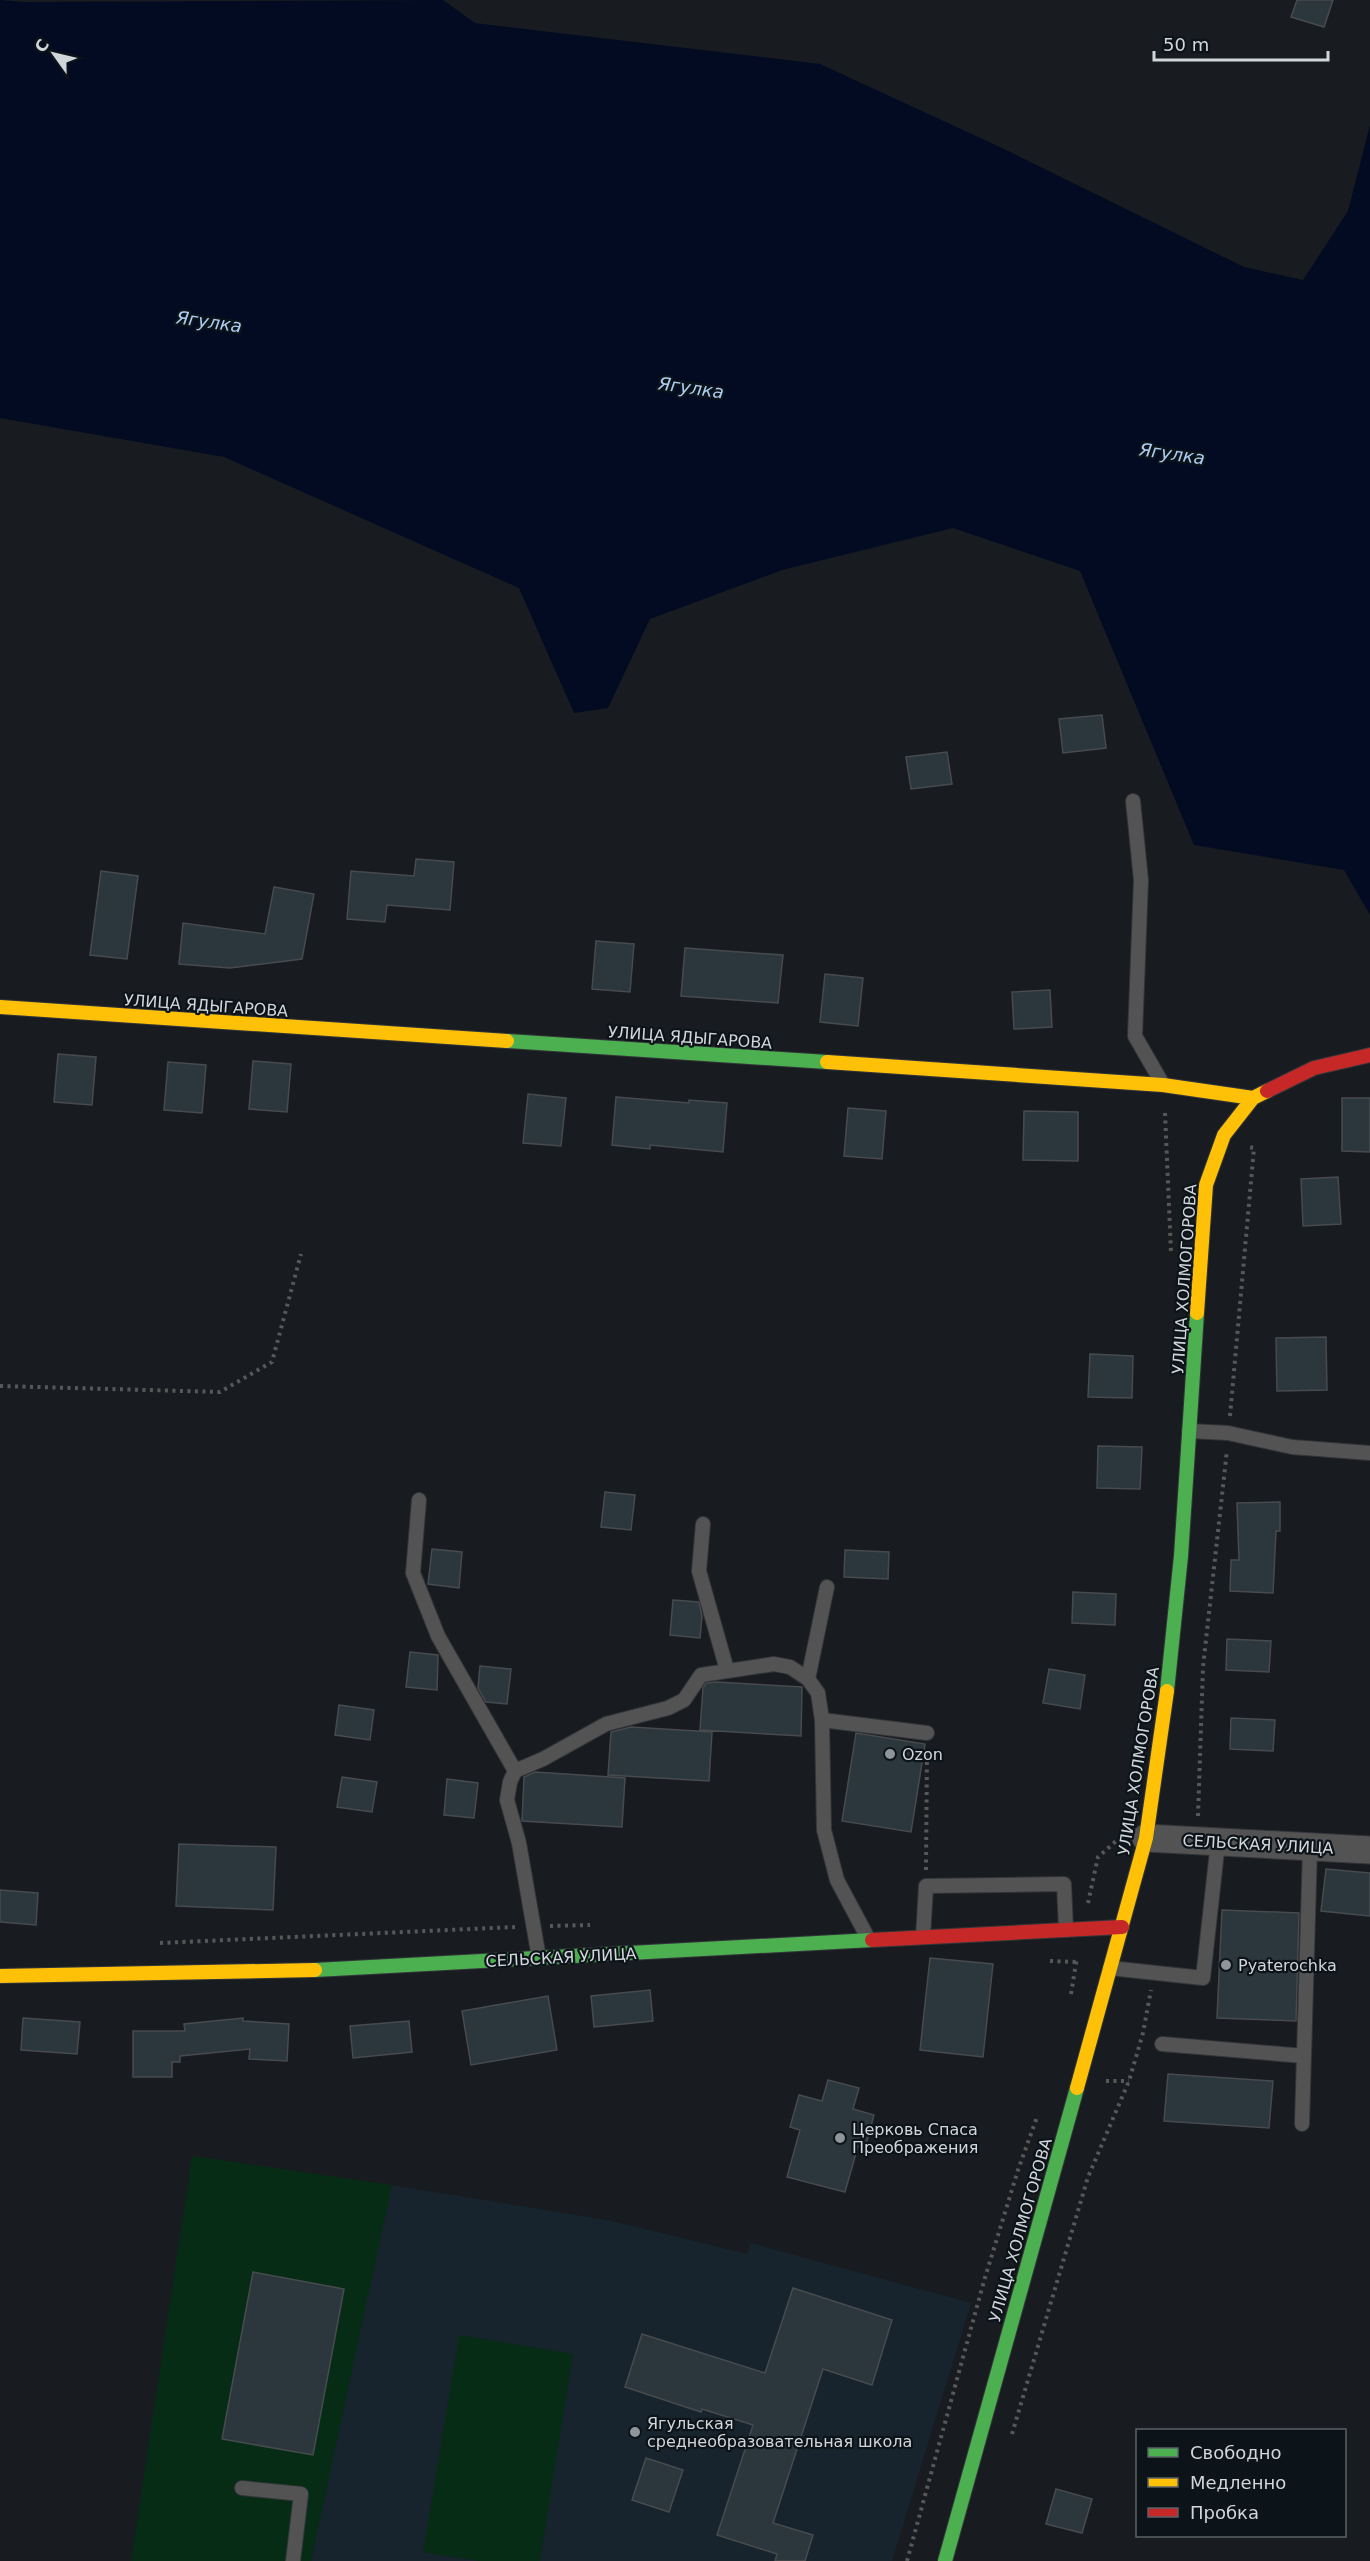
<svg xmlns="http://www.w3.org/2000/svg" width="1370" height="2561" font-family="'DejaVu Sans',sans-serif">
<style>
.built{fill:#17242d}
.green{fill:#072c16}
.water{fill:#020b22}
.building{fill:#2b363d;stroke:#474b4e;stroke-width:1.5}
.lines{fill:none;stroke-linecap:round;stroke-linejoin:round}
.lane-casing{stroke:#333639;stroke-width:16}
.street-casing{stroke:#333639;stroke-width:29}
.fast-casing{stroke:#333639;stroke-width:16}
.slow-casing{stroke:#333639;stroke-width:16}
.jam-casing{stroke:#333639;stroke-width:16}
.path{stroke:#585859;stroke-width:4;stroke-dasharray:3 4.5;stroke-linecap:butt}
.lane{stroke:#545354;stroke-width:14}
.street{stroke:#545354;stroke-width:27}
.fast{stroke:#4caf50;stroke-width:14}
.slow{stroke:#ffc107;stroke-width:14}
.jam{stroke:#c62828;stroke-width:14}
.poi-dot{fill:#909599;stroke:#0c1419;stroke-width:2}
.labels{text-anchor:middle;stroke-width:4.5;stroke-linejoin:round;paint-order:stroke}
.street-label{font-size:16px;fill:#d1d6da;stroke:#0c1419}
.poi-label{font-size:16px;fill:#d1d6da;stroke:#0c1419;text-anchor:start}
.water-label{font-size:18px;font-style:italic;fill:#accef3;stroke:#0c1419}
</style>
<rect width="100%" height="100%" fill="#181c20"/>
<path class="built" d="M391,2185L607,2220L748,2254L750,2243L971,2303L892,2561H311Z"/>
<path class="green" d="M192,2156L392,2185L311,2561H131Z
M459,2335L573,2354L540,2561H479L423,2552Z"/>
<path class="water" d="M0,0L25,2L443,0L475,23L820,64L1002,148L1244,267L1303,280L1348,211L1370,125V915L1344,870L1194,845L1080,571L953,528L782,570L650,619L608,708L574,713L519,588L224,457L0,418Z"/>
<path class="building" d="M1297,0H1333L1324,27L1291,17Z
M1102,715L1106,748L1063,753L1059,719Z
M947,752L952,784L911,789L906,757Z
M416,859L454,862L450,910L387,905L385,922L347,919L351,871L414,876Z
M101,871L138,876L127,959L90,955Z
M274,887L314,894L302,959L230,968L179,964L183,923L265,934Z
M596,941L634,944L630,992L592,989Z
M685,948L783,955L778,1003L681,996Z
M825,974L863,978L858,1026L820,1022Z
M1050,990L1052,1027L1014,1029L1012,992Z
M58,1054L96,1057L92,1105L54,1102Z
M253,1061L291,1064L287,1112L249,1109Z
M168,1062L206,1065L202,1113L164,1110Z
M528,1094L566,1098L561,1146L523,1143Z
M616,1097L689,1103V1100L727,1103L723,1152L650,1145V1149L612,1145Z
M1342,1098H1370V1152L1342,1151Z
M848,1108L886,1111L882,1159L844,1156Z
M1024,1111L1078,1112V1161L1023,1160Z
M1338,1177L1341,1224L1303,1226L1301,1179Z
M1326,1337L1327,1390L1277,1391L1276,1338Z
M1090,1354L1133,1356L1132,1398L1088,1397Z
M1098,1446L1142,1447L1140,1489L1097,1488Z
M605,1492L635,1495L631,1530L601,1527Z
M1280,1502V1531H1276L1273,1593L1230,1591L1231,1560H1239L1237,1503Z
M432,1549L462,1552L459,1588L428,1584Z
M845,1550L889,1552L888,1579L844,1577Z
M1073,1592L1116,1594L1115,1625L1072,1623Z
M673,1600L699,1602L702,1616L700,1638L670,1635Z
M1227,1639L1271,1641L1269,1672L1226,1670Z
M410,1652L438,1655L437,1690L406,1687Z
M480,1666L511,1669L507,1704L486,1702L478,1688Z
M1049,1669L1085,1675L1080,1709L1043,1703Z
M716,1682L802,1687L801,1736L700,1730L703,1688L706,1683Z
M339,1705L374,1710L370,1740L335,1735Z
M1231,1718L1275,1720L1273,1751L1230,1749Z
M631,1727L712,1732L709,1781L608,1775L611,1732Z
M856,1733L925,1744L911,1832L842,1821Z
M535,1772L625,1778L622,1827L522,1821L524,1777Z
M342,1777L377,1782L372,1812L337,1807Z
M447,1779L478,1783L474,1818L444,1815Z
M179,1844L276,1847L273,1910L176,1906Z
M1326,1869L1370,1873V1916L1321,1911Z
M0,1890L38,1893L36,1925L0,1922Z
M1222,1910L1299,1913L1296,2021L1217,2018Z
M930,1958L993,1964L983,2057L920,2050Z
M650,1990L653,2021L594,2027L591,1996Z
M548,1996L557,2050L471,2065L462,2011Z
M23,2018L80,2022L77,2054L21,2050Z
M243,2018V2021L289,2024L287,2061L249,2059L250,2049L180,2056V2062H172V2077H133V2031H185L184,2024Z
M409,2021L412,2052L353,2058L350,2026Z
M1168,2074L1273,2081L1269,2128L1164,2121Z
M828,2080L859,2088L853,2109L874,2115L865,2148L858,2146L845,2192L787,2177L800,2130L790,2127L799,2095L822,2101Z
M253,2272L344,2289L313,2455L222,2439Z
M793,2288L892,2320L872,2385L823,2369L773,2523L813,2535L805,2561H775L777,2554L717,2535L753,2425L702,2409L701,2412L625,2387L642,2334L765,2373Z
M646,2458L683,2470L669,2512L632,2500Z
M1056,2489L1092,2499L1082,2533L1046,2524Z"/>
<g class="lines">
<defs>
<path id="lane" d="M1133,801L1141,880L1135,1036L1162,1083
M1189,1431L1228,1433L1292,1447L1370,1453
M419,1500L413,1573L438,1636L515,1771
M703,1524L699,1571L727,1670
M808,1679L827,1587
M822,1720L927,1733
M923,1937L926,1886L1064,1884L1066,1930
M539,1958L519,1843L507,1800L510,1782L515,1771L543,1759L606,1724L668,1708L684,1700L701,1675L774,1664L790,1667L808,1679L818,1693L822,1720L824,1830L837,1880L869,1940
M1110,1968L1203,1978L1218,1842
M1162,2044L1304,2056
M1302,2124L1310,1847
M242,2488L301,2494L293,2561"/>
<path id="street" d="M1146,1838L1370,1850"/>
<path id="fast" d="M507,1041L827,1062
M1167,1691L1181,1556L1197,1313
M315,1970L872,1940
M945,2561L1077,2088"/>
<path id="slow" d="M0,1007L507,1041
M827,1062L1163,1085L1253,1098L1267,1091
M1197,1313L1206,1185L1224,1135L1253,1098
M0,1976L315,1970
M1077,2088L1146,1838L1167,1691"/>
<path id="jam" d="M1267,1091L1314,1068L1370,1055
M872,1940L1122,1927"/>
</defs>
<use href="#lane" class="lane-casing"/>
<use href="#street" class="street-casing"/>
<use href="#fast" class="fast-casing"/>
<use href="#slow" class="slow-casing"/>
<use href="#jam" class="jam-casing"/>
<path class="path" d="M1165,1113L1171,1252
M0,1386L220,1392L272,1362L301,1254
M1230,1416L1254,1148L1249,1147
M1198,1816L1203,1667L1227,1450
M926,1870L927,1749
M1088,1903L1098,1857L1116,1841
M550,1926L590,1925
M160,1943L515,1927
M1050,1961L1077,1962
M1071,1994L1077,1957
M1106,2081H1129
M1012,2434L1088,2177L1129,2081L1143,2033L1151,1990
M907,2561L984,2281L1018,2170L1037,2117"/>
<use href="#lane" class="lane"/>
<use href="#street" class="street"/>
<use href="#fast" class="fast"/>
<use href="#slow" class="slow"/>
<use href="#jam" class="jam"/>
</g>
<g class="poi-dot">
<circle cx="890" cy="1754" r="6"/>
<circle cx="1226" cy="1965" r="6"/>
<circle cx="840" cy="2138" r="6"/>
<circle cx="635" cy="2432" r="6"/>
</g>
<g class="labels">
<g class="street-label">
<text transform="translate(206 1005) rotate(4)" y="6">УЛИЦА ЯДЫГАРОВА</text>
<text transform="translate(690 1037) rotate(4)" y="6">УЛИЦА ЯДЫГАРОВА</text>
<text transform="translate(1184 1279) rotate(-86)" y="6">УЛИЦА ХОЛМОГОРОВА</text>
<text transform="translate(1138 1761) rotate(-81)" y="6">УЛИЦА ХОЛМОГОРОВА</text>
<text transform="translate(1258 1844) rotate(3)" y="6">СЕЛЬСКАЯ УЛИЦА</text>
<text transform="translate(561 1957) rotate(-3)" y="6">СЕЛЬСКАЯ УЛИЦА</text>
<text transform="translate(1020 2230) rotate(-74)" y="6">УЛИЦА ХОЛМОГОРОВА</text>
</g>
<g class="poi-label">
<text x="902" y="1760">Ozon</text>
<text x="1238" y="1971">Pyaterochka</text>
<text x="852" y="2135">Церковь Спаса<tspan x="852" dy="18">Преображения</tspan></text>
<text x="647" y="2429">Ягульская<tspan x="647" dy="18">среднеобразовательная школа</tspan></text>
</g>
<g class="water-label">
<text transform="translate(209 322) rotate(8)" y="6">Ягулка</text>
<text transform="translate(691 388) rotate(8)" y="6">Ягулка</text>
<text transform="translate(1172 454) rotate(8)" y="6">Ягулка</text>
</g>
</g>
<rect x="1136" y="2429" width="210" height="108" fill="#0c1419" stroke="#5b6266" stroke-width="1.5"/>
<rect x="1148" y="2448" width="30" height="9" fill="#4caf50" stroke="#5b6266" stroke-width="1.5"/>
<text x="1190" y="2459" font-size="18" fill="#d1d6da">Свободно</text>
<rect x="1148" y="2478" width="30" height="9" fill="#ffc107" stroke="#5b6266" stroke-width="1.5"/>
<text x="1190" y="2489" font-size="18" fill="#d1d6da">Медленно</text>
<rect x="1148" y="2508" width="30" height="9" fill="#c62828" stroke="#5b6266" stroke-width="1.5"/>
<text x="1190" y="2519" font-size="18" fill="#d1d6da">Пробка</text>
<g transform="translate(54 54) rotate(304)" stroke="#0c1419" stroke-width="4.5" paint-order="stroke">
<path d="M0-4.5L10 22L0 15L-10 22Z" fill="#d1d6da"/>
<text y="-9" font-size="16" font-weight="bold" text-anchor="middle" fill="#d1d6da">С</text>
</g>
<path d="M1154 51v9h174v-9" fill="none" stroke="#d1d6da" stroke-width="3"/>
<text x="1163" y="51" font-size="18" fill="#d1d6da" stroke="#0c1419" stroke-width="4.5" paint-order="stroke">50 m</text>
</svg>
